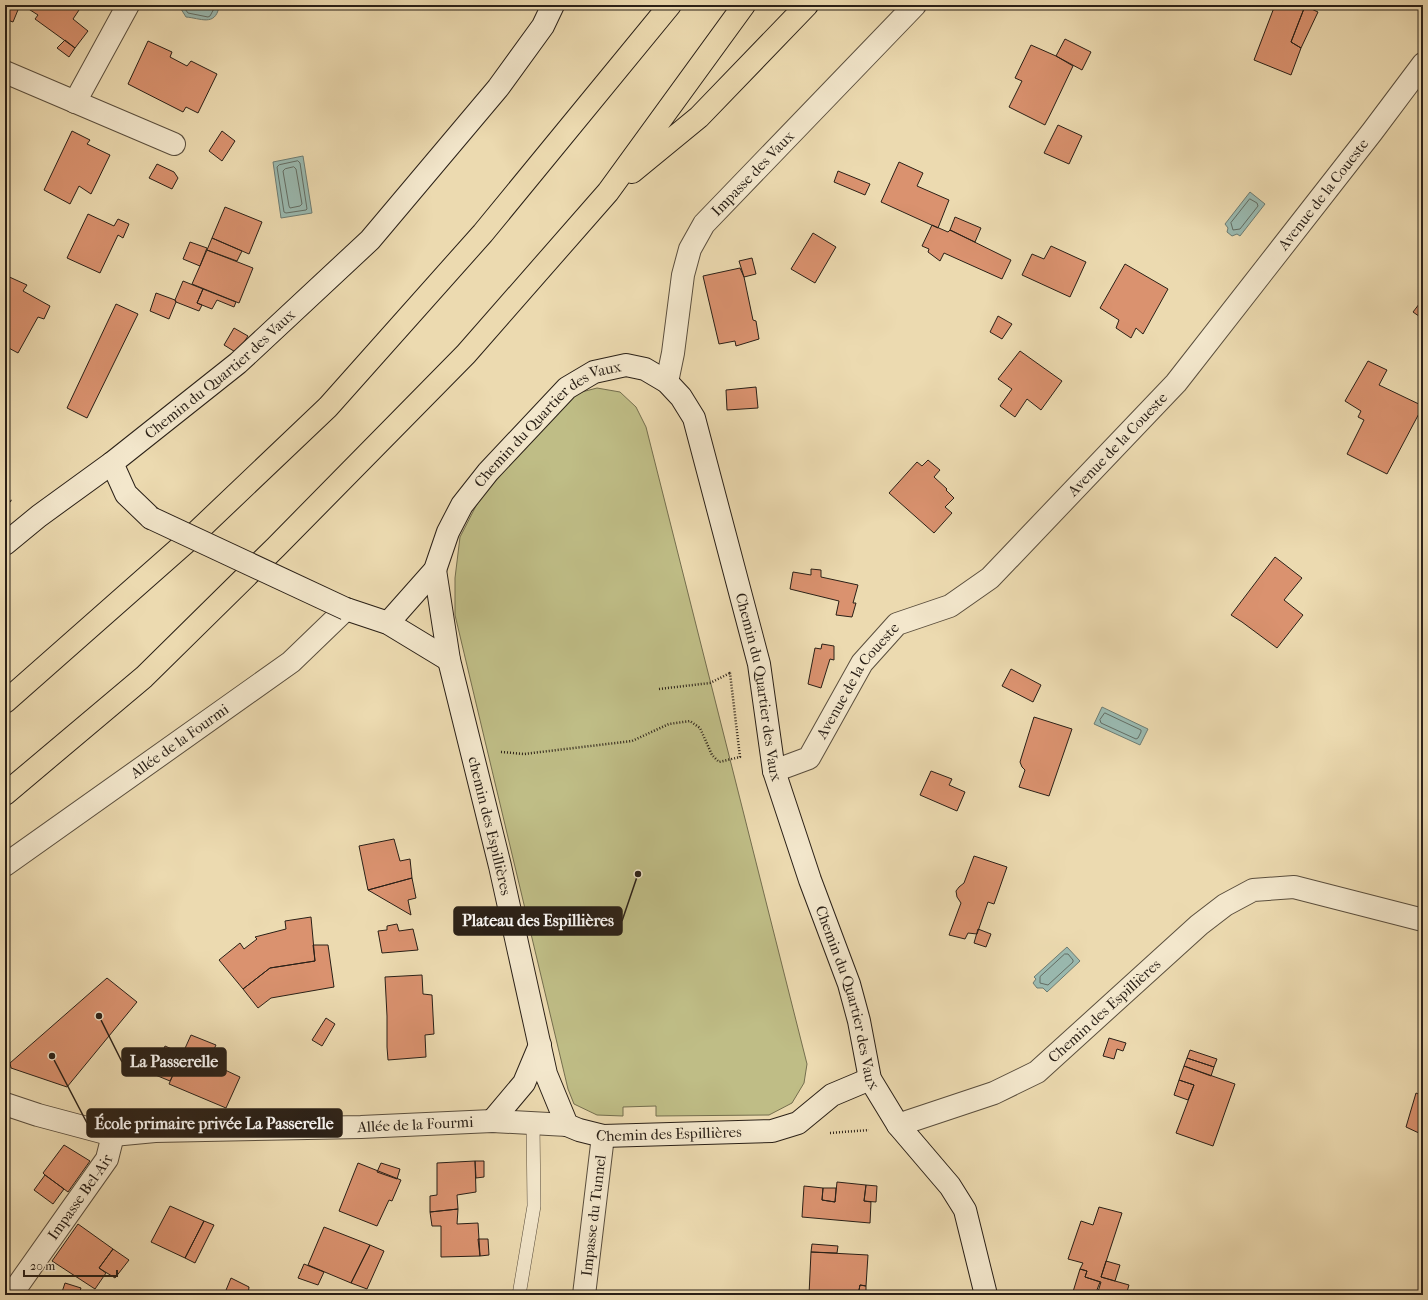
<svg xmlns="http://www.w3.org/2000/svg" width="1428" height="1300" font-family="'IM FELL French Canon',serif">
<style>
.green{fill:#bfbd86;stroke:#746e4e}
.water{fill:#9abab1;stroke:#6d7c73}
.lines{fill:none;stroke-linecap:round;stroke-linejoin:round}
.shore{stroke:#626d64;stroke-width:1}
.building{fill:#da926f;stroke:#2a2017}
.lane-casing{stroke:#5a4e3d;stroke-width:14}
.street-casing{stroke:#5a4e3d;stroke-width:24}
.secondary-casing{stroke:#2a2017;stroke-width:24}
.highway-casing{stroke:#2a2017;stroke-width:24}
.path{stroke:#2a2017;stroke-width:2.5;stroke-dasharray:1 2;stroke-linecap:butt}
.lane{stroke:#f3e7cc;stroke-width:13}
.street{stroke:#f3e7cc;stroke-width:22}
.secondary{stroke:#f3e7cc;stroke-width:22}
.highway{stroke:#ecdab0;stroke-width:22}
.secondary-bridge-casing{stroke:#2a2017;stroke-width:24;stroke-linecap:butt}
.secondary-bridge{stroke:#f3e7cc;stroke-width:22}
.labels{text-anchor:middle;stroke-width:4;stroke-linejoin:round;paint-order:stroke}
.street-label{font-size:15px;fill:#2a2017;stroke:#f3e7cc}
.leader{fill:none;stroke:#2a2017;stroke-width:1.5}
.callout-dot{fill:#2a2017;stroke:#f3e7cc;stroke-width:1.5}
.callout{fill:#2a2017;stroke:#2a2017;stroke-width:1.5}
.callout-label{font-size:16px;text-anchor:middle;font-weight:bold;fill:#fff}
</style>
<rect width="100%" height="100%" fill="#ecdab0"/>
<filter id="stains"><feTurbulence type="fractalNoise" baseFrequency=".005" numOctaves="4"/><feColorMatrix values="0 0 0 0 .2 0 0 0 0 .09 0 0 0 0 .02 0 0 0 .5 -.17"/></filter>
<radialGradient id="worn" r=".72"><stop offset=".6" stop-color="#630" stop-opacity="0"/><stop offset="1" stop-color="#630" stop-opacity=".3"/></radialGradient>
<path class="green" d="M597,388L620,392L636,407L646,427L807,1064L804,1083L792,1103L769,1115L656,1116V1106L623,1107V1116L597,1115L574,1104L568,1089L455,615V578L460,537L477,504L495,477L574,394Z"/>
<path class="water" d="M182,5H226L219,7C215,27 200,18 186,17L181,9Z
M303,156L312,213L281,218L273,162Z
M1250,192L1265,204L1240,236L1237,234L1232,236L1227,232L1228,228L1225,224Z
M1102,707L1148,729L1140,745L1094,724Z
M1067,947L1080,961L1047,992L1043,988H1037L1033,983L1036,979L1034,977Z"/>
<g class="lines">
<path class="shore" d="M186,5L185,9L188,13L208,17L210,16L216,5
M298,161L300,163L307,209L306,210L286,213L284,212L277,167L279,165Z
M294,167L296,169L302,204L300,206L290,208L289,206L283,171L285,169Z
M1250,199L1257,203L1258,206L1240,229L1233,230L1231,223Z
M1105,713L1141,730V732L1138,738L1136,739L1101,723L1100,720Z
M1065,954H1068L1073,960V962L1048,985L1040,983V977Z"/>
</g>
<path class="building" d="M5,5H20L13,22L5,19Z
M30,5H78L81,7L73,19L88,31L75,48L35,19L38,15L27,8Z
M1275,5H1303L1305,6L1291,42L1301,48L1291,75L1254,60Z
M1305,6L1318,12L1301,48L1291,42Z
M1065,39L1091,52L1082,70L1056,56Z
M65,40L75,48L69,57L57,48Z
M148,41L172,52L170,57L187,66L191,61L217,74L198,113L186,107L183,112L128,84Z
M1031,45L1056,56L1073,66L1045,125L1009,107L1022,81L1015,78Z
M1058,125L1082,136L1069,164L1044,153Z
M72,131L90,140L87,144L110,155L91,194L79,186L70,204L44,190Z
M222,131L235,141L222,161L209,151Z
M899,162L923,173L917,186L949,200L938,228L881,202Z
M157,164L174,172L178,178L172,189L149,178Z
M838,171L870,184L865,195L834,182Z
M225,207L262,222L249,254L212,238Z
M88,214L114,226L118,219L129,224L123,238L118,235L100,273L67,258Z
M955,217L981,228L975,242L950,230Z
M932,225L948,232L950,230L1011,260L1002,279L944,253L940,261L928,252L929,249L922,246Z
M813,233L836,247L815,283L791,269Z
M212,238L242,251L237,261L207,250Z
M190,242L207,248L200,266L183,259Z
M1051,246L1086,262L1070,297L1022,275L1032,254L1044,259Z
M207,250L253,268L239,303L192,284Z
M752,258L756,274L744,277L739,261Z
M1125,264L1168,289L1143,334L1136,328L1131,338L1116,328L1119,320L1100,308Z
M740,268L744,277L753,320L756,321L759,339L736,346L735,341L719,344L703,276Z
M5,275L27,285L23,291L50,306L44,319L38,317L18,353L5,346Z
M183,281L203,289L197,303L202,305L199,311L176,302L175,300Z
M203,289L236,302L234,307L217,300L212,309L197,303Z
M156,293L175,300L176,302L169,319L150,311Z
M1423,299V319L1413,312Z
M116,304L138,314L87,418L67,408Z
M998,316L1012,324L1002,339L990,332Z
M234,328L248,336L237,353L224,345Z
M1020,351L1062,381L1041,410L1027,399L1015,417L1000,406L1012,389L998,379Z
M1368,361L1387,370L1379,385L1423,406L1387,474L1347,454L1364,420L1358,417L1361,411L1345,401Z
M756,387L758,408L727,410L726,390Z
M928,460L940,470L934,477L947,489L946,490L954,498L945,507L952,513L934,533L889,493L917,462L922,466Z
M1275,557L1302,578L1284,600L1303,615L1277,648L1242,622L1231,615Z
M811,569L821,570V577L858,585L853,603H856L852,617L836,615L839,601L790,589L793,572L811,575Z
M822,644L834,646V660L830,659L821,688L808,684L815,648L821,649Z
M1011,669L1041,685L1033,702L1002,686Z
M1034,717L1072,729L1049,796L1019,787L1025,770L1022,767L1020,762Z
M931,771L952,779L949,785L965,792L957,811L920,795Z
M394,839L400,861L410,859L412,878L368,890L359,846Z
M974,856L1007,867L994,904L988,902L977,934L968,933L965,939L949,935L961,903L957,897L956,891L959,887L964,883Z
M412,878L416,898L408,900L411,915L368,890Z
M311,917L315,961L270,968L243,989L219,960L240,943L244,949L257,939L255,937L286,929L285,921Z
M397,924L399,931L413,929L418,950L382,953L378,931L387,930V926Z
M978,929L991,934L986,947L974,943Z
M313,945H328L334,987L271,998L258,1008L243,989L270,968L315,961Z
M422,975L423,994L432,995L434,1034L425,1035L426,1057L388,1060L387,1047V1016L385,977Z
M107,978L137,1002L67,1087L11,1068L10,1063Z
M326,1018L335,1024L322,1046L312,1040Z
M191,1035L216,1045L208,1062L240,1077L226,1108L169,1084Z
M1109,1038L1126,1043L1123,1051L1117,1049L1114,1059L1103,1056Z
M165,1046L183,1054L170,1081L153,1074Z
M1190,1050L1217,1059L1214,1067L1187,1058Z
M1187,1058L1214,1067L1211,1076L1184,1066Z
M1184,1066L1235,1084L1213,1146L1176,1133L1194,1085L1179,1080Z
M1179,1080L1194,1085L1188,1100L1174,1095Z
M1416,1093L1423,1096V1128L1421,1134L1406,1127Z
M64,1145L90,1161L68,1192L45,1175L43,1173Z
M475,1161L476,1192L457,1195L458,1209L430,1212V1196L437,1195V1163Z
M475,1161H484V1177L476,1178Z
M358,1163L401,1180L392,1201L389,1200L377,1226L339,1211Z
M381,1163L400,1169L397,1179L377,1172Z
M45,1175L64,1189L53,1204L34,1190Z
M837,1182L866,1185L864,1201L871,1202L870,1223L802,1217L804,1186L823,1188L822,1200L835,1202Z
M866,1185L877,1186L876,1202L864,1201Z
M823,1188H836L835,1202L822,1200Z
M170,1206L204,1221L185,1258L151,1242Z
M1099,1207L1122,1213L1101,1277L1129,1285L1126,1295H1097L1101,1282L1085,1277L1087,1271L1080,1269L1083,1263L1068,1259L1081,1221L1093,1225Z
M458,1209L457,1224L478,1223L480,1256L441,1257V1226H432L430,1212Z
M204,1221L214,1225L195,1263L185,1258Z
M78,1224L113,1249L99,1268L106,1273L95,1289L52,1261Z
M324,1227L370,1245L351,1283L308,1265Z
M478,1239H488L489,1255L480,1256Z
M812,1244L838,1246L837,1253L811,1252Z
M370,1245L384,1251L367,1289L351,1283Z
M113,1249L129,1260L115,1278L99,1268Z
M811,1252L868,1255L866,1286L860,1285L858,1295H809Z
M1106,1261L1120,1265L1115,1281L1101,1277Z
M304,1264L324,1272L318,1285L298,1278Z
M1080,1269L1087,1271L1085,1277L1100,1282L1095,1295H1072Z
M231,1278L249,1287L248,1295H224Z
M65,1283L81,1288L80,1291L85,1293L84,1295H61Z
M860,1285L866,1286V1295H858Z"/>
<g class="lines">
<defs>
<path id="lane" d="M519,1295L534,1206L533,1123"/>
<g id="street">
<path d="M5,72L174,144"/>
<path d="M75,102L128,5"/>
<path id="s1" d="M667,382L673,353L683,275L690,249L704,224L915,5"/>
<path id="s2" d="M774,771L809,758L862,663L897,624L950,606L990,578L1176,383L1372,132L1423,64"/>
<path id="s3" d="M5,865L291,662L346,609"/>
<path id="s4" d="M5,1104L38,1115L113,1135L155,1131L361,1127L492,1121L567,1125"/>
<path id="s5" d="M898,1125L994,1093L1037,1072L1199,925L1225,905L1253,890L1294,887L1423,920"/>
<path id="s6" d="M11,1295L107,1159L113,1135"/>
<path id="s7" d="M584,1295L603,1136"/>
</g>
<g id="secondary">
<path d="M112,463L126,494L151,518"/>
<path id="s8" d="M5,544L39,516L112,463L238,363L370,240L498,88L543,26L553,5"/>
<path id="s9" d="M435,570L449,660L500,866L546,1074L567,1125L579,1130L603,1136L772,1131L798,1123L832,1095L870,1079"/>
<path d="M346,609L388,623L449,660"/>
<path id="s10" d="M388,623L435,570L448,532L462,505L488,472L567,388L594,372L626,365L645,369L667,382L681,397L694,418L759,664L774,771L810,880L849,984L859,1021L870,1079L898,1125L950,1186L965,1210L986,1295"/>
<path d="M492,1121L524,1083L540,1045"/>
</g>
<path id="highway" d="M632,172L699,117L807,5
M5,702L184,544L328,407L483,233L670,5
M5,794L144,677L276,547L466,354L608,192L744,5"/>
</defs>
<use href="#lane" class="lane-casing"/>
<use href="#street" class="street-casing"/>
<use href="#secondary" class="secondary-casing"/>
<use href="#highway" class="highway-casing"/>
<path class="path" d="M5,498L13,502
M659,689L710,683L730,673
M501,752L524,754L632,741L669,724L690,721L700,728L712,755L719,762L740,757L730,673H732
M830,1133L869,1130"/>
<use href="#lane" class="lane"/>
<use href="#street" class="street"/>
<use href="#secondary" class="secondary"/>
<use href="#highway" class="highway"/>
<defs>
<path id="secondary-bridge" d="M151,518L346,609"/>
</defs>
<use href="#secondary-bridge" class="secondary-bridge-casing"/>
<use href="#secondary-bridge" class="secondary-bridge"/>
</g>
<g class="labels">
<g class="street-label">
<text dy="5" stroke="none"><textPath href="#s1" startOffset="234">Impasse des Vaux</textPath></text>
<text dy="5" stroke="none"><textPath href="#s2" startOffset="812">Avenue de la Coueste</textPath></text>
<text dy="5" stroke="none"><textPath href="#s8" startOffset="274">Chemin du Quartier des Vaux</textPath></text>
<text dy="5" stroke="none"><textPath href="#s10" startOffset="262">Chemin du Quartier des Vaux</textPath></text>
<text dy="5" stroke="none"><textPath href="#s2" startOffset="488">Avenue de la Coueste</textPath></text>
<text dy="5" stroke="none"><textPath href="#s2" startOffset="129">Avenue de la Coueste</textPath></text>
<text dy="5" stroke="none"><textPath href="#s10" startOffset="730">Chemin du Quartier des Vaux</textPath></text>
<text dy="5" stroke="none"><textPath href="#s3" startOffset="214">Allée de la Fourmi</textPath></text>
<text dy="5" stroke="none"><textPath href="#s9" startOffset="262">chemin des Espillières</textPath></text>
<text dy="5" stroke="none"><textPath href="#s10" startOffset="1054">Chemin du Quartier des Vaux</textPath></text>
<text dy="5" stroke="none"><textPath href="#s5" startOffset="240">Chemin des Espillières</textPath></text>
<text dy="5" stroke="none"><textPath href="#s4" startOffset="415">Allée de la Fourmi</textPath></text>
<text dy="5" stroke="none"><textPath href="#s9" startOffset="675">Chemin des Espillières</textPath></text>
<text dy="5" stroke="none"><textPath href="#s6" startOffset="120">Impasse Bel-Air</textPath></text>
<text dy="5" stroke="none"><textPath href="#s7" startOffset="80">Impasse du Tunnel</textPath></text>
</g>
</g>
<path class="leader" d="M638 874L622 921M99 1016L122 1062M52 1056L87 1123"/>
<g class="callout-dot">
<circle cx="638" cy="874" r="4"/>
<circle cx="99" cy="1016" r="4"/>
<circle cx="52" cy="1056" r="4"/>
</g>
<g class="callout">
<rect x="454" y="907" width="168" height="28" rx="4"/>
<rect x="122" y="1048" width="104" height="28" rx="4"/>
<rect x="87" y="1109" width="255" height="28" rx="4"/>
</g>
<g class="callout-label">
<text x="538" y="926">Plateau des Espillières</text>
<text x="174" y="1067">La Passerelle</text>
<text x="214" y="1129">École primaire privée La Passerelle</text>
</g>
<rect width="1428" height="1300" fill="none" stroke="#ecdab0" stroke-width="20"/>
<rect x="6" y="6" width="1416" height="1288" fill="none" stroke="#2a2017" stroke-width="2"/>
<rect x="10" y="10" width="1408" height="1280" fill="none" stroke="#2a2017"/>
<path d="M24 1270v6h93v-6" fill="none" stroke="#2a2017" stroke-width="2"/>
<text x="30" y="1270" font-size="12" fill="#2a2017" stroke="#f3e7cc" stroke-width="3" paint-order="stroke">20 m</text>
<rect width="100%" height="100%" filter="url(#stains)"/>
<rect width="100%" height="100%" fill="url(#worn)"/>
</svg>
